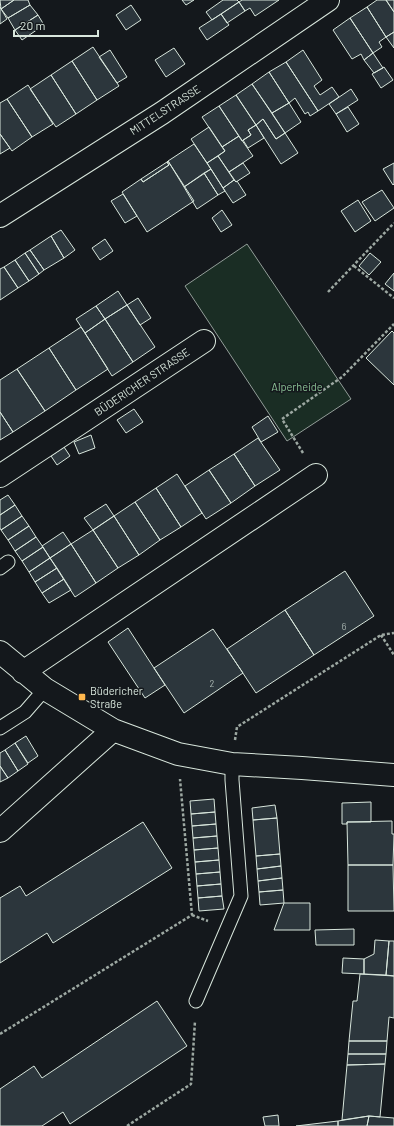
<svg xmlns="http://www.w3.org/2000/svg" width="394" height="1126" font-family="Barlow,sans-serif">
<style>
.green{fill:#1a2d24;stroke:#939e99}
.building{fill:#2c363c;stroke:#d8e6dc}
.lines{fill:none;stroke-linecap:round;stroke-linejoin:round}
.lane-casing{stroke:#d8e6dc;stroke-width:15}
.street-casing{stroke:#d8e6dc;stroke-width:24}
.path{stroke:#9da8a2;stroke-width:2.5;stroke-dasharray:3 2;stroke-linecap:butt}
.lane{stroke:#14181c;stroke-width:13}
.street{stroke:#14181c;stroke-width:22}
.poi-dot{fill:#ffb74d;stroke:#14181c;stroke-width:1.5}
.labels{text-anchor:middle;stroke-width:3;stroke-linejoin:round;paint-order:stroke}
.number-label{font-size:9px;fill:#adbab4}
.street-label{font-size:11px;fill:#d8e6dc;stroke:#14181c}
.park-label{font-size:11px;fill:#8ac095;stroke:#14181c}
.poi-label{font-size:11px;fill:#d8e6dc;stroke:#14181c;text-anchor:start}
</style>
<rect width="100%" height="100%" fill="#14181c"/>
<path class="green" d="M247,244L351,399L287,441L185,286Z"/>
<path class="building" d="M0,0H14L1,9Z
M14,0H28L30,5L8,18L1,9Z
M182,0H194L186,5Z
M223,0H237L239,2L212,20L206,12Z
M242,0H279L255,16L250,8L245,11L239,2Z
M377,0H386L394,12V32L386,37L367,7Z
M386,0H394V12Z
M239,2L245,11L227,23L221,14Z
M30,5L38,15L15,30L8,18Z
M131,5L141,20L126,30L116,15Z
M0,7L7,19L0,24Z
M367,7L386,37L379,42L382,47L373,53L350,18Z
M221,14L229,25L207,40L199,28Z
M38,15L44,25L22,40L15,30Z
M350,18L373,53L364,60L361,54L352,59L333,30Z
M394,32V48L386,37Z
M93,47L119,86L97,100L72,61Z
M174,48L185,64L166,77L155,60Z
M110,50L127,77L117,83L99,57Z
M303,50L322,80L314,86L320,95L332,87L339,97L318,111L286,62Z
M373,53L383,68L374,73L364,60Z
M72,61L97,100L76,114L51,75Z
M286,62L318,111L310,116L308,112L305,114L295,98L289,103L269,72Z
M384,67L393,80L381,88L372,74Z
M269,72L289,103L272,113L252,84Z
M51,75L76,114L56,127L30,89Z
M252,84L285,133L276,139L263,119L256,125L236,95Z
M28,85L53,124L32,137L7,99Z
M351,89L358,100L336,114L329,104Z
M236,95L256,125L248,130L251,135L242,141L219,106Z
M7,99L32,137L12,151L0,134V103Z
M289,103L301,122L285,133L272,113Z
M219,106L239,136L222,147L202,117Z
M348,107L359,124L347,132L336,114Z
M263,119L276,139L285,133L298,153L281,164L256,125Z
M256,125L264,138L248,148L243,140L251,135L248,130Z
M209,127L225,151L207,163L191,139Z
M0,134L10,148L0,154Z
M239,136L253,156L229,172L218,156L225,151L222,147Z
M194,144L211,169L184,187L168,161Z
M218,156L234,180L223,188L207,163Z
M168,161L194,201L147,232L122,192L141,179L143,182L169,165L167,162Z
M167,162L169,165L143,182L141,179Z
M243,163L250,173L236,182L229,172Z
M394,163V184L393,185L383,169Z
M211,169L225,191L218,195L204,173Z
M204,173L218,195L197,209L184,187Z
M234,180L236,182L237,181L246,195L233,203L223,188Z
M382,190L394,208L375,221L362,202Z
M123,194L137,216L125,223L111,201Z
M358,200L371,221L355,232L341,211Z
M222,210L232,225L221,232L212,218Z
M61,230L75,250L64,258L51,236Z
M51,236L64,258L44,270L30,250Z
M105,239L113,251L100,260L92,248Z
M30,250L44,270L39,274L25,253Z
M25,253L39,274L29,281L15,260Z
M370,253L381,262L369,275L359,266Z
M15,260L29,281L18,288L4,267Z
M4,267L18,288L0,300V269Z
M394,273V291L385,284Z
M118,291L127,305L105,319L96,306Z
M138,298L151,318L140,325L127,305Z
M127,305L155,347L133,362L105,319Z
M96,306L105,319L85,333L76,319Z
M105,319L133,362L112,376L85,333Z
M81,327L108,369L76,390L49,348Z
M392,331L394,333V385L366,358Z
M49,348L76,390L45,411L17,369Z
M17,369L45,411L13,432L0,412V380Z
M134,409L143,422L126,433L117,420Z
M0,412L13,432L0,440Z
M268,416L278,432L261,442L252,427Z
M91,435L95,448L79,454L74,442Z
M258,438L280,470L255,486L234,454Z
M64,447L70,456L57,465L51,456Z
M234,454L255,486L231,503L209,470Z
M209,470L231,503L206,519L185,486Z
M177,474L202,513L181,527L156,488Z
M156,488L181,527L160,540L135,502Z
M8,495L15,505L0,515V500Z
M135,502L160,540L139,555L114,516Z
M106,504L114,516L93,530L84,518Z
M15,505L22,516L1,530L0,528V515Z
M22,516L29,526L8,540L1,530Z
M114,516L139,555L118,568L93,530Z
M29,526L36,537L15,551L8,540Z
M93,530L118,568L96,583L71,544Z
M63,532L71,544L50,558L42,546Z
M36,537L43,547L22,561L15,551Z
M71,544L96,583L75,597L50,558Z
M43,547L50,558L29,572L22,561Z
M50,558L57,568L35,582L29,572Z
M57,568L64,579L42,593L35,582Z
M345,571L374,616L314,655L285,610Z
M64,579L71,590L49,603L42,593Z
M285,610L314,655L256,693L227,649Z
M128,628L165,685L145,698L108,642Z
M213,629L243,673L184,713L154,668Z
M26,736L38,756L28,763L15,743Z
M15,743L28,764L18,771L5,750Z
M5,750L18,771L8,778L0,766V753Z
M0,766L8,778L0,782Z
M214,799L215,812L191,814L190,801Z
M371,802V822H347V824H342V803Z
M275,805L277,818L253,820L252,808Z
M215,812L216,824L192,826L191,814Z
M277,818L280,854L256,856L253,820Z
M392,821V834H394L393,865H348L347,822Z
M143,822L172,868L53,943L47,933L0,963V898L20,886L26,896Z
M216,824L217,836L193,838L192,826Z
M217,836L218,848L194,850L193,838Z
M218,848L219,860L195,862L194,850Z
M280,854L281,866L257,869L256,856Z
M219,860L220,872L196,874L195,862Z
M348,865H393L394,911H348Z
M281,866L282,878L258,881L257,869Z
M220,872L221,884L197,886L196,874Z
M282,878L283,890L259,892L258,881Z
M221,884L222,896L198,898L197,886Z
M283,890L284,903L260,905L259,892Z
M222,896L224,909L199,911L198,898Z
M284,903H310V930H274Z
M354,929V945H316L315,930Z
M375,940L389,941L386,975L364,974V959L374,954Z
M389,941H394V976L386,975Z
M343,958L364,959V974L342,973Z
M360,974L394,976V1018L389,1017L387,1041H349L353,1001H357Z
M157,1001L187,1046L70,1124L63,1112L42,1126H0V1089L34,1066L42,1078Z
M349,1041H387L386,1054H348Z
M348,1054H386L385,1064L347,1065Z
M385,1064L380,1117L369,1116L342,1120L347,1065Z
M278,1115L279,1126H265L263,1117Z
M369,1116L367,1126H338V1121Z
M369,1116L394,1118V1126H367Z
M338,1121V1126H296Z"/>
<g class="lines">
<defs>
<path id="lane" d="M0,568L8,562
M0,728L25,712L45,689
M196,1001L241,896L232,780V764"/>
<path id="street" d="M0,216L162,113L328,0
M0,476L204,341
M0,652L45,689L113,730L178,754L232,764L302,768L394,775
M23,672L316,475
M0,831L113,730"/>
</defs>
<use href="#lane" class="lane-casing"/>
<use href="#street" class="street-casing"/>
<path class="path" d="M354,266L394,298
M328,292L394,223
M303,453L282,419L342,377L394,324
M381,635L394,655
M235,740L237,727L381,635L394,633
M192,915L208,921
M0,1034L192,915L180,779
M127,1126L191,1084L195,1021"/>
<use href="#lane" class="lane"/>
<use href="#street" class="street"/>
</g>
<rect class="poi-dot" x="78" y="693" width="8" height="8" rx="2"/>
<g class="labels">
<g class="number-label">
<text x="344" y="630">6</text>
<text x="212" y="687">2</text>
</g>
<g class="street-label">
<text transform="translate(165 110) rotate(-33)" y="4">MITTELSTRASSE</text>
<text transform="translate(142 382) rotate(-34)" y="4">BÜDERICHER STRASSE</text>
</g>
<g class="park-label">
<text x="297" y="391">Alperheide</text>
</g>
<g class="poi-label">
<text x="90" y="695">Büdericher<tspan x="90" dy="13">Straße</tspan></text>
</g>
</g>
<path d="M14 30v6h84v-6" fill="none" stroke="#d8e6dc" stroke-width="2"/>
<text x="20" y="30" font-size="12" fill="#d8e6dc" stroke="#14181c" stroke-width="3" paint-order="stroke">20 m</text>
</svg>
